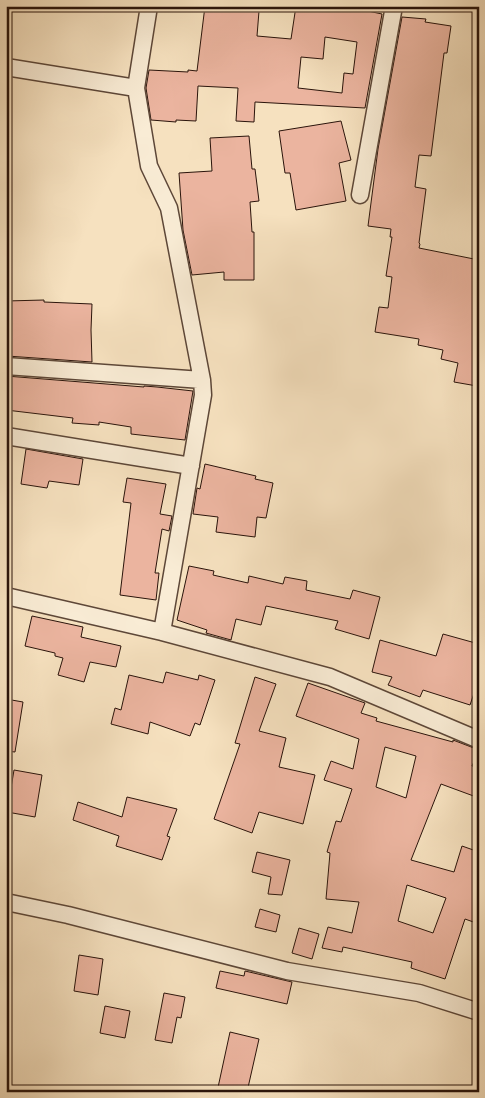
<svg xmlns="http://www.w3.org/2000/svg" width="485" height="1098" font-family="Cardo,serif">
<style>
.building{fill:#ebb49f;stroke:#2a140b;fill-rule:evenodd}
.lines{fill:none;stroke-linecap:round;stroke-linejoin:round}
.minor-casing{stroke:#5d4738;stroke-width:19}
.minor{stroke:#f9ecd5;stroke-width:16}
</style>
<rect width="100%" height="100%" fill="#f6e1bf"/>
<filter id="stains"><feTurbulence type="fractalNoise" baseFrequency=".004" numOctaves="4"/><feColorMatrix values="0 0 0 0 .2 0 0 0 0 .09 0 0 0 0 .02 0 0 0 .5 -.17"/></filter>
<radialGradient id="worn" r=".72"><stop offset=".6" stop-color="#630" stop-opacity="0"/><stop offset="1" stop-color="#630" stop-opacity=".3"/></radialGradient>
<path class="building" d="M205,6H244V10L259,11L257,36L291,39L296,6H364L363,10L382,14L365,108L255,102L254,122L236,121L238,88L198,86L196,121L176,120V122L151,120L146,88L149,70L188,72V70L197,71ZM325,37L357,42L353,74L344,73L342,93L298,88L301,57L323,59Z
M402,17L426,19L425,22L451,26L447,53H444L431,156L419,155L415,187L426,189L419,243L420,244L419,248L479,260V376L477,386L454,382L458,363L441,359L443,350L418,345L419,339L375,332L379,307L388,308L392,277L386,276L392,237H390L391,229L368,226L378,149Z
M341,121L351,160L339,163L346,201L296,210L290,173H285L279,131Z
M249,136L252,169H255L259,201L250,202L252,232H254V280H224V272L192,275L183,230L179,173L212,171L210,138Z
M44,300V302L92,304L91,330L92,362L7,356L6,301Z
M6,376L144,387V386L157,387L193,391L185,440L131,434V427L99,422V425L72,423L73,418L6,410Z
M26,449L83,459L79,485L49,481L47,488L21,484Z
M205,464L256,476L255,479L273,483L266,518L257,517L255,537L216,532L218,517L193,514L197,488L200,489Z
M127,478L166,484L160,514L172,516L169,531L162,529L155,573H159L156,600L120,595L131,503L123,502Z
M189,566L214,571L213,575L248,583L249,576L283,584L285,577L307,581L306,590L350,599L353,590L380,597L369,639L335,629L338,621L266,606L261,625L236,619L231,640L206,633L207,630L177,620Z
M32,616L83,627L81,637L121,646L116,667L90,662L84,682L58,675L63,658L55,656V653L25,646Z
M443,634L479,644V679L470,705L423,690L420,697L388,685L392,677L372,672L380,640L436,656Z
M166,672L198,680L199,675L215,680L200,725L195,723L190,736L150,722L148,734L111,724L115,708L121,710L129,675L163,683Z
M255,677L276,684L259,731L286,738L279,767L315,775L303,824L259,812L252,833L214,819L240,744L235,743Z
M308,683L365,703L361,713L377,718L376,721L453,742V740L479,750L472,766L479,767V798L441,784L411,860L454,872L462,846L479,852V924L465,919L445,979L411,968L412,962L343,947L342,952L322,948L328,927L352,933L359,902L326,899L330,853L327,852L336,821L341,822L352,789L324,780L331,761L353,769L359,739L296,716ZM385,747L416,756L406,798L376,787ZM407,885L446,898L433,933L398,921Z
M6,699L23,702L15,752L6,751Z
M14,770L42,775L35,817L7,812Z
M127,797L177,809L167,836L170,837L162,860L116,846L119,836L73,820L78,802L122,817Z
M257,852L290,860L282,895L268,894L271,877L252,872Z
M260,909L280,915L276,932L255,927Z
M299,928L319,934L312,959L292,953Z
M79,955L103,959L98,995L74,991Z
M220,971L244,976L245,971L292,982L287,1004L216,988Z
M164,993L185,997L181,1018L177,1017L172,1043L155,1040Z
M105,1006L130,1011L125,1038L100,1033Z
M230,1032L259,1039L247,1092H217Z"/>
<g class="lines">
<defs>
<path id="minor" d="M149,6L136,88L149,166L169,208L202,380L203,395L162,632
M6,67L136,88
M360,195L394,6
M6,366L202,380
M6,436L191,466
M6,596L162,632L330,677L479,740
M6,902L68,915L287,971L419,993L479,1012"/>
</defs>
<use href="#minor" class="minor-casing"/>
<use href="#minor" class="minor"/>
</g>
<rect width="485" height="1098" fill="none" stroke="#f6e1bf" stroke-width="25"/>
<rect x="8" y="8" width="470" height="1083" fill="none" stroke="#2a140b" stroke-width="2.5"/>
<rect x="12" y="12" width="460" height="1073" fill="none" stroke="#2a140b"/>
<rect width="100%" height="100%" filter="url(#stains)"/>
<rect width="100%" height="100%" fill="url(#worn)"/>
</svg>
